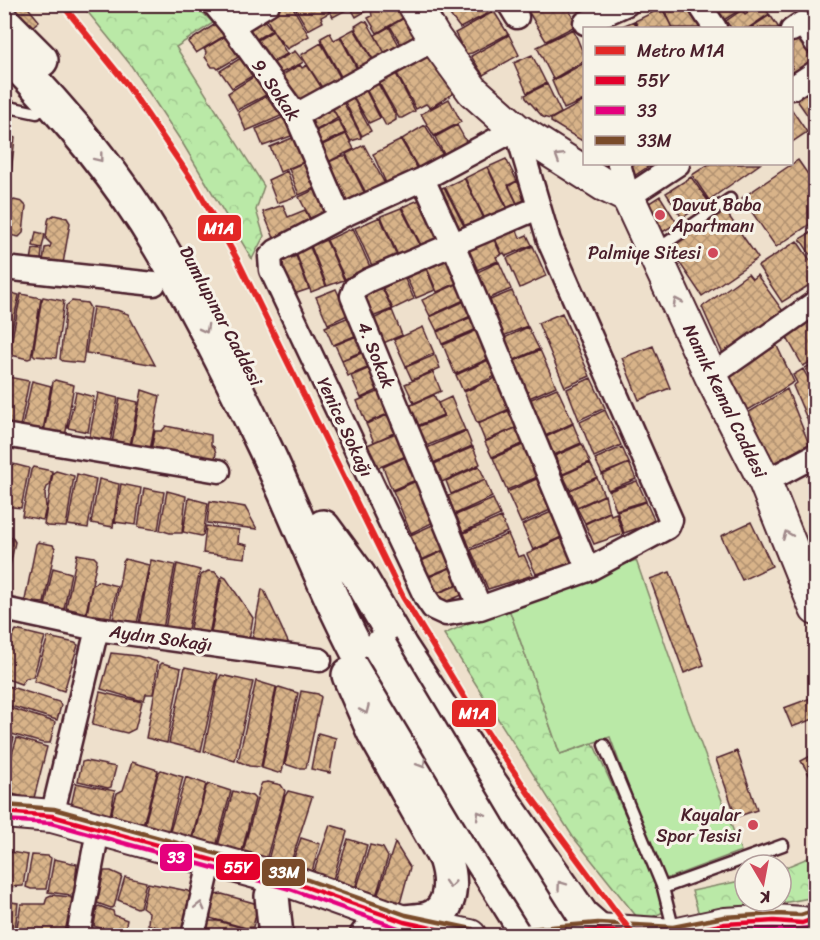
<svg xmlns="http://www.w3.org/2000/svg" width="820" height="940" font-family="Sriracha,sans-serif">
<style>
.park{fill:url(#park-crowns);stroke:#828469;stroke-width:1.5}
.garden{fill:#bae9a7;stroke:#828469;stroke-width:1.5}
.building{fill:url(#building-cross-hatch);stroke:#4a1f2b;stroke-width:1.5}
.lines{fill:none;stroke-linecap:round;stroke-linejoin:round}
.service-casing{stroke:#4a1f2b;stroke-width:15}
.minor-casing{stroke:#4a1f2b;stroke-width:27}
.secondary-casing{stroke:#4a1f2b;stroke-width:36}
.primary-casing{stroke:#4a1f2b;stroke-width:38}
.service{stroke:#f7f3e8;stroke-width:10}
.minor{stroke:#f7f3e8;stroke-width:22}
.secondary{stroke:#f7f3e8;stroke-width:32}
.primary{stroke:#f7f3e8;stroke-width:33}
.primary-bridge-casing{stroke:#4a1f2b;stroke-width:38;stroke-linecap:butt}
.primary-bridge{stroke:#f7f3e8;stroke-width:33}
.bus-1-casing{stroke:#f7f3e8;stroke-width:9}
.bus-2-casing{stroke:#f7f3e8;stroke-width:9}
.bus-3-casing{stroke:#f7f3e8;stroke-width:9}
.bus-1{stroke:#e4002b;stroke-width:4.5}
.bus-2{stroke:#e5007d;stroke-width:4.5}
.bus-3{stroke:#7a4b2a;stroke-width:4.5}
.metro-1-casing{stroke:#f7f3e8;stroke-width:10}
.metro-1{stroke:#e32726;stroke-width:6}
.oneway{stroke:#a0898a}
.poi-dot{fill:#d1495b;stroke:#f7f3e8;stroke-width:2}
.labels{text-anchor:middle;stroke-width:6;stroke-linejoin:round;paint-order:stroke}
.street-label{font-size:18px;fill:#4a1f2b;stroke:#f7f3e8}
.poi-label{font-size:18px;fill:#4a1f2b;stroke:#f7f3e8;text-anchor:end}
.line-badge{stroke:#f7f3e8;stroke-width:2}
.badge-label{font-size:16px;text-anchor:middle;font-weight:bold;fill:#fff}
</style>
<defs>
<pattern id="park-crowns" width="20" height="18" patternUnits="userSpaceOnUse" patternTransform="scale(1.5)"><rect width="20" height="18" fill="#bae9a7"/><path d="M2 6a3 3 0 1 1 6 0M12 15a3 3 0 1 1 6 0" fill="none" stroke="#a1c790"/></pattern>
<pattern id="building-cross-hatch" width="8" height="8" patternUnits="userSpaceOnUse" patternTransform="scale(1.5)"><rect width="8" height="8" fill="#d8b389"/><path d="M0 0l8 8M0 8l8-8" fill="none" stroke="#b19170"/></pattern>
</defs>
<rect width="100%" height="100%" fill="#eee0cc"/>
<filter id="ink" filterUnits="userSpaceOnUse"><feTurbulence type="fractalNoise" baseFrequency=".0167" numOctaves="2"/><feDisplacementMap in="SourceGraphic" scale="12" xChannelSelector="R" yChannelSelector="G"/><feConvolveMatrix kernelMatrix="1 2 1 2 8 2 1 2 1" color-interpolation-filters="sRGB"/></filter>
<g filter="url(#ink)">
<path class="park" d="M82,5H195L213,23L176,47L264,186L256,210L264,236L252,259L183,144L130,64Z
M508,606L560,754L593,743L668,910L641,922L573,837L444,634Z
M815,855V897L700,918L692,891L745,880V901H781V869Z"/>
<path class="garden" d="M636,560L688,710L741,851L663,880L610,737L560,754L508,606Z"/>
<path class="building" d="M4,4H25L39,21L27,31Z
M283,4H291L309,36L287,49L275,34L264,14Z
M293,4H325L329,13L321,17L323,22L308,30Z
M326,4H346L348,9L333,17Z
M349,4H378L356,17Z
M380,4H397L403,18L377,33L368,18L372,16L371,10Z
M438,4H458L443,12Z
M463,4H493L496,9L460,28L450,15V11Z
M528,4H566L577,25L546,41L525,6Z
M671,4H687L702,28H673L664,8Z
M714,4H738L741,9L724,20Z
M759,4H763L769,14L748,28H731L726,21L742,10L745,14Z
M662,8L672,28H639L635,21Z
M415,12L427,33L402,46L390,26Z
M491,13H495L508,34L472,53L466,54L455,33Z
M770,15L779,28H750Z
M261,16L272,30L255,40L245,24Z
M363,21L367,22L386,55L374,61L356,30L355,26Z
M634,21L637,28H618Z
M218,24L226,35L196,53L188,42L214,25Z
M389,27L400,47L386,55L375,35Z
M354,29L374,62L359,70L341,36Z
M573,29L584,55V61L553,79L537,47Z
M273,31L287,54L271,62L256,41Z
M330,33L334,40L340,37L358,71L342,78L322,42L321,38Z
M229,34L242,55L218,69L216,67H212L205,57L206,52L204,49Z
M509,35L519,55L483,75L471,56Z
M794,36L811,48L816,54V68L792,84V37Z
M321,43L341,79L323,89L301,55Z
M295,51L303,61L302,63L279,74L273,63Z
M428,52L454,93L430,108L426,104L416,109L394,68Z
M532,55L546,83L527,93L514,63Z
M244,56L257,73L232,88L220,71Z
M584,63V100L564,109L552,81Z
M300,65L302,68L307,65L323,90L298,103L280,76Z
M394,70L415,111L402,118H399L378,81Z
M258,74L270,93L237,110L228,93Z
M816,81V110L808,116L794,96Z
M377,82L396,116V120L386,126L365,87Z
M547,84L561,113L550,119L543,117L526,98L525,95Z
M365,89L380,118L369,123L353,96Z
M271,94L283,115L246,131L238,112Z
M352,96L371,131L362,136L344,100Z
M449,99L461,122L434,136L421,114Z
M342,100L360,134L361,138L351,141L332,107Z
M584,101V142L551,122V119Z
M330,105L338,118L313,132L306,117Z
M792,110L807,132L792,142Z
M816,112V135L808,117Z
M286,116L294,135L263,146L256,129Z
M338,120L345,133L320,145L314,132Z
M425,125L443,155L418,168L402,139Z
M457,125L467,143L445,156L435,137Z
M4,133L15,138L11,172L9,173L4,172Z
M346,134L354,149L328,162L320,146Z
M295,137L306,161L280,172L270,147Z
M401,140L418,169L386,183L373,154Z
M364,145L385,184L366,193L346,154Z
M342,156H346L364,192L363,195L348,202L329,162Z
M506,159L517,181L508,185L519,208L510,213L488,167Z
M798,160L816,186V220L776,247L742,198Z
M305,162L317,187L299,195L289,169Z
M631,164H652L634,176Z
M709,164H760L709,200L692,175Z
M487,167L509,213L487,223L465,178Z
M287,171L297,196L277,203L268,180Z
M691,177L708,201L682,218L666,193Z
M464,178L486,223L468,231L445,187Z
M517,181L529,205L520,209L509,186Z
M444,187L467,232L456,237L434,192Z
M318,188L329,211L310,218L299,197Z
M660,196L677,223L661,233L643,207Z
M14,200L22,202L26,206L23,233L19,237L4,234L8,204Z
M419,200L440,242L423,249L402,207Z
M283,205L288,217L305,210L310,220L274,238L263,212Z
M401,208L422,249L399,258L381,216Z
M724,209L758,258L702,296L669,247Z
M54,215L67,218L70,223L63,264L43,261L45,248L50,247L51,244L46,239L48,221L49,218Z
M380,217L398,258L373,268L355,228Z
M515,225L520,238L527,235L532,245L506,256L504,253L502,254L493,234Z
M353,228L371,269L345,279L327,240Z
M816,229V263L800,239Z
M36,232L45,234L42,248L33,246Z
M492,235L501,255L496,257L498,261L472,272L461,248Z
M326,240L344,280L327,286L311,246Z
M797,241L816,269V281L782,302L758,266Z
M533,246L546,276L520,288L507,258Z
M310,247L326,286L311,292L296,253Z
M33,249L42,250L41,261L31,260Z
M296,256L309,289L294,294L281,262Z
M448,258L459,282L437,292L426,266Z
M499,262L511,289L485,300L473,274Z
M425,266L435,290L416,298L405,275Z
M748,274L752,279L757,275L788,318L727,363L702,307Z
M403,275L414,299L393,309L381,284Z
M459,283L466,299L430,316L422,300Z
M380,284L392,309L370,318L359,292Z
M336,289L348,315L328,324L316,297Z
M4,291L19,295L7,353H4Z
M512,291L527,326L501,337L485,302Z
M21,294L41,298L31,358L28,359L11,355L9,353Z
M43,297L64,301L56,358L35,356L33,354L41,303Z
M467,300L473,315L437,331L430,317Z
M72,301L87,303L90,308L83,363L63,361L60,359L66,306Z
M93,307L117,310L128,314L155,365L86,353Z
M392,310L402,335L381,344L371,320Z
M562,313L590,376L565,387L538,323Z
M816,313V359L803,366L786,336Z
M474,316L479,328L442,344L437,332Z
M349,317L357,335L333,345L325,327Z
M423,327L434,353L406,366L394,340Z
M528,327L539,349L512,361L502,339Z
M480,329L492,357L455,374L443,345Z
M357,336L363,351L342,360L335,345Z
M776,344L794,382L745,412L730,376Z
M653,346L670,388L639,400L622,358Z
M540,350L556,386L529,398L512,362Z
M364,352L370,367L348,376L342,361Z
M435,355L440,368L412,380L406,367Z
M493,358L500,374L463,391L456,375Z
M816,362V389L805,368Z
M370,368L380,389L361,398L351,376Z
M803,369L816,393V440L793,386L797,383L793,375Z
M433,372L441,391L414,403L405,384Z
M500,376L514,407L477,423L464,392Z
M8,377L29,381L20,427L4,424V390Z
M591,378L605,408L579,420L567,389Z
M55,380L74,385L65,437L44,432L53,382Z
M32,381L51,386L43,431L22,427Z
M557,388L573,423L545,436L529,400Z
M787,389L809,444L768,466L746,414Z
M142,390L160,396L150,450L131,447Z
M380,391L390,413L366,423L357,401Z
M76,392L94,397L88,432L68,428Z
M98,393L118,398L110,443L89,439Z
M434,395L443,415L417,426L409,406Z
M451,397L465,430L426,446L418,427L444,416L438,403Z
M120,398L138,402L130,446L112,443Z
M515,408L522,425L485,441L478,424Z
M605,410L621,445L594,457L580,422Z
M390,414L398,431L374,442L366,424Z
M573,424L581,443L554,455L546,437Z
M522,425L529,441L492,457L485,442Z
M166,426L211,435V445L214,447L216,453L214,466L151,450L155,431H162Z
M466,431L472,446L433,463L427,448Z
M398,432L408,455L375,469L365,446Z
M530,442L544,474L507,490L493,458Z
M582,444L590,462L563,474L555,456Z
M473,447L480,464L442,482L434,464Z
M622,447L629,463L602,474L595,459Z
M408,456L418,479L392,490L383,467Z
M4,462L10,465L4,494Z
M590,463L597,477L570,490L563,475Z
M629,463L636,479L608,490L602,475Z
M13,464L29,468L21,508L4,506L11,466Z
M479,466L485,479L451,494L446,481Z
M33,467L52,471L50,485L47,487L45,493L46,508L43,520L22,516L31,470Z
M56,471L74,476L66,527L47,526L44,524L53,473Z
M77,474L96,479L88,528L68,525Z
M541,477L555,508L521,523L507,492Z
M597,478L604,495L577,507L570,490Z
M99,479L119,484L113,527L91,523Z
M419,480L436,521L411,533L393,491Z
M485,480L492,497L455,514L448,496Z
M637,481L646,501L616,510L609,491Z
M121,484L141,488L136,525L115,522Z
M144,488L164,492L158,530L138,527Z
M167,491L186,496L182,533H170L160,530Z
M605,495L609,512L585,523L577,508Z
M189,498L208,503L203,535L201,536L183,532Z
M493,499L500,515L463,532L456,515Z
M210,501L245,507L257,529L207,523Z
M646,502L655,522L624,533L617,511Z
M556,510L570,533L533,550L522,525Z
M610,512L611,515L616,513L623,534L594,544L585,524Z
M501,517L507,532L470,548L464,533Z
M751,522L772,566L742,580L721,536Z
M437,523L448,548L417,562L406,537Z
M206,526L239,530L238,543L247,545L245,558L203,553Z
M508,534L518,557L524,555L533,575L488,589L471,550Z
M571,534L582,560L536,574L527,554Z
M4,535L12,537L15,542L4,595Z
M38,542L53,545L55,548L44,603L31,602L25,600L36,544Z
M448,549L455,565L424,578L417,563Z
M77,554L94,557L97,560L86,613L66,608Z
M125,559L149,565L137,624L113,620L123,562Z
M151,560L175,565L163,629L139,624Z
M177,564L200,570L187,634L165,629Z
M455,566L462,582L431,596L424,579Z
M53,568L71,573L64,609L45,606Z
M208,571L215,572L220,578L209,635L189,633L201,575Z
M670,572L704,665L684,673L650,579Z
M222,576L226,578L253,618L248,645L210,637Z
M97,581L117,586L111,617L87,614L92,586Z
M463,583L467,593L435,606L431,596Z
M262,589L264,590L289,644L285,651L251,645Z
M16,630L45,637L33,677L26,678L21,684L4,678V662L10,640Z
M48,637L75,643L78,645L64,691L34,681Z
M111,653L138,656L158,662L153,694H146L144,700H139L101,689Z
M162,663L181,668L167,743L146,738L160,665Z
M185,667L218,674L201,751L169,743Z
M221,675L253,682L235,761L204,751L218,681Z
M256,681L276,687L261,767L249,766L238,761Z
M8,686L59,702L61,706L57,720L4,704V687Z
M279,687L298,693L282,772L278,773L262,768L277,688Z
M301,691L318,694L321,697L306,768H297L285,764Z
M100,692L142,702L135,729L127,733L92,725Z
M816,696V718L792,727L784,708Z
M4,706L55,722L50,743H43L4,732Z
M318,733L336,738L330,773L311,769Z
M4,734L14,738L4,772Z
M17,738L47,747L34,798H29L4,792V779Z
M737,751L757,810L736,817L716,759Z
M816,753V786L801,761Z
M86,761L116,767L111,787L108,788L78,781L82,762Z
M132,762L158,770L141,832L110,818L117,793L123,790Z
M161,770L183,777L167,837L143,831L158,773Z
M186,777L206,784L190,845L168,838Z
M268,782L281,785L285,791L265,864L242,856L260,787L262,783Z
M76,783L115,791L110,816L71,806Z
M209,784L231,791L215,851L192,844L206,787Z
M233,791L252,796L255,799L240,859L216,853Z
M288,791L312,797L288,871L267,864L285,796Z
M330,825L344,829L347,832L331,886L311,880Z
M301,838L320,844L310,878L289,872Z
M348,839L367,845L354,893L333,885Z
M395,843L410,867L399,907L376,900Z
M370,845L383,848L388,857L375,899L355,894Z
M5,851L28,855L23,886L4,887Z
M32,855L48,856L51,858L46,889H31L26,887Z
M54,859L77,864L74,892L71,895L48,892Z
M104,871H111L122,876L114,907L111,908L97,903Z
M125,877L146,882L140,907L137,908L118,900Z
M148,883L188,891L190,893L181,933H173L148,924L149,912L142,907Z
M222,894L254,903L257,909L253,927L246,928L210,918L214,895Z
M51,895L71,897L72,900L64,936L18,932L17,927L21,904H45L47,897Z
M4,901L18,903L15,930L10,931H4Z
M99,906L113,911L114,915L127,920L124,934H115L94,926L97,907Z
M209,921H218L253,931L252,936H205Z
M147,926L177,936H142L145,927Z
M90,928L115,936H88Z"/>
<g class="lines">
<defs>
<path id="service" d="M4,106L37,113
M656,250L730,199
M604,745L663,888
M674,931L663,888L783,845"/>
<path id="minor" d="M214,4L232,26L296,115L340,217
M509,4L517,17
M699,4L715,28
M585,23L627,4
M232,26L268,4
M792,30L802,23L816,43
M792,88L816,72
M296,115L435,39
M516,129L549,241L671,520L668,527L588,570L480,608L446,614L433,608L426,598L271,270L270,257L276,251L340,217L423,179Z
M619,164L628,197L678,164
M423,179L453,244L588,570
M4,268L154,284
M711,376L816,302
M4,435L219,471
M765,482L816,455
M480,608L352,296L355,288L369,280L538,208
M4,609L97,629L320,660
M52,816L97,629
M78,936L95,846
M193,936L207,876"/>
<path id="secondary" d="M414,4L435,39L473,91L516,129L604,185L628,197L711,376L765,482L816,609
M4,812L52,816L292,882L404,922L470,936
M529,936L598,930L674,935L725,924L774,921L802,923"/>
<path id="primary" d="M4,23L41,60
M4,51C63,111 116,173 159,245C198,310 232,379 265,448C291,503 313,559 339,614C392,726 464,830 529,936
M323,527L359,576L401,648L485,776L582,916L598,930
M349,675L374,732L445,858C452,879 454,911 428,919C421,921 412,921 404,922
M272,896L276,936
M367,936L371,934L373,936"/>
</defs>
<use href="#service" class="service-casing"/>
<use href="#minor" class="minor-casing"/>
<use href="#secondary" class="secondary-casing"/>
<use href="#primary" class="primary-casing"/>
<use href="#service" class="service"/>
<use href="#minor" class="minor"/>
<use href="#secondary" class="secondary"/>
<use href="#primary" class="primary"/>
<defs>
<path id="primary-bridge" d="M380,647L488,828L556,936"/>
</defs>
<use href="#primary-bridge" class="primary-bridge-casing"/>
<use href="#primary-bridge" class="primary-bridge"/>
<defs>
<path id="bus-1" d="M4,812L52,816L292,882L404,922L468,936
M535,936L598,930L674,935L725,924L774,921L802,923L816,918"/>
<path id="bus-2" d="M4,820L51,823L290,889L401,929L431,936
M707,936C729,931 751,929 773,929C789,929 801,931 816,926"/>
<path id="bus-3" d="M5,805L54,809L294,875L406,915L472,929
M528,929L598,923L673,927L724,917L774,914L801,915L813,911"/>
</defs>
<use href="#bus-1" class="bus-1-casing"/>
<use href="#bus-2" class="bus-2-casing"/>
<use href="#bus-3" class="bus-3-casing"/>
<use href="#bus-1" class="bus-1"/>
<use href="#bus-2" class="bus-2"/>
<use href="#bus-3" class="bus-3"/>
<defs>
<path id="metro-1" d="M62,4L125,82L194,183L237,259L403,597L472,710L529,794L634,936"/>
</defs>
<use href="#metro-1" class="metro-1-casing"/>
<use href="#metro-1" class="metro-1"/>
</g>
<defs><path id="oneway-chevron" d="M-2-3.5L2.5 0L-2 3.5" fill="none" stroke-width="1.6" stroke-linecap="round" stroke-linejoin="round" transform="scale(1.5)"/></defs>
<g class="oneway">
<use href="#oneway-chevron" transform="translate(559 157) rotate(-148)"/>
<use href="#oneway-chevron" transform="translate(99 158) rotate(52)"/>
<use href="#oneway-chevron" transform="translate(677 302) rotate(-115)"/>
<use href="#oneway-chevron" transform="translate(205 329) rotate(62)"/>
<use href="#oneway-chevron" transform="translate(787 535) rotate(-112)"/>
<use href="#oneway-chevron" transform="translate(365 710) rotate(66)"/>
<use href="#oneway-chevron" transform="translate(422 764) rotate(58)"/>
<use href="#oneway-chevron" transform="translate(480 815) rotate(-121)"/>
<use href="#oneway-chevron" transform="translate(450 884) rotate(94)"/>
<use href="#oneway-chevron" transform="translate(561 885) rotate(-126)"/>
<use href="#oneway-chevron" transform="translate(200 906) rotate(-76)"/>
</g>
</g>
<g class="poi-dot">
<circle cx="660" cy="215" r="6"/>
<circle cx="713" cy="253" r="6"/>
<circle cx="753" cy="825" r="6"/>
</g>
<g class="labels">
<g class="street-label">
<text transform="translate(276 90) rotate(56)" y="6">9. Sokak</text>
<text transform="translate(221 316) rotate(62)" y="6">Dumlupınar Caddesi</text>
<text transform="translate(376 355) rotate(68)" y="6">4. Sokak</text>
<text transform="translate(725 401) rotate(64)" y="6">Namık Kemal Caddesi</text>
<text transform="translate(345 427) rotate(65)" y="6">Yenice Sokağı</text>
<text transform="translate(161 638) rotate(8)" y="6">Aydın Sokağı</text>
</g>
<g class="poi-label">
<text x="672" y="211" text-anchor="start">Davut Baba<tspan x="672" dy="21">Apartmanı</tspan></text>
<text x="701" y="259">Palmiye Sitesi</text>
<text x="741" y="821">Kayalar<tspan x="741" dy="21">Spor Tesisi</tspan></text>
</g>
</g>
<g class="line-badge">
<rect x="197" y="214" width="45" height="28" rx="6" fill="#e32726"/>
<rect x="451" y="699" width="46" height="29" rx="6" fill="#e32726"/>
<rect x="159" y="843" width="34" height="29" rx="6" fill="#e5007d"/>
<rect x="215" y="853" width="46" height="28" rx="6" fill="#e4002b"/>
<rect x="261" y="858" width="45" height="29" rx="6" fill="#7a4b2a"/>
</g>
<g class="badge-label">
<text x="219" y="234">M1A</text>
<text x="474" y="719">M1A</text>
<text x="176" y="863">33</text>
<text x="238" y="873">55Y</text>
<text x="284" y="878">33M</text>
</g>
<rect width="820" height="940" fill="none" stroke="#f7f3e8" stroke-width="24"/>
<rect x="12" y="12" width="796" height="916" fill="none" stroke="#4a1f2b" stroke-width="2" filter="url(#ink)"/>
<rect x="583" y="27" width="210" height="138" fill="#f7f3e8" stroke="#b29e9c" stroke-width="1.5"/>
<rect x="595" y="46" width="30" height="9" fill="#e32726" stroke="#b29e9c" stroke-width="1.5"/>
<text x="637" y="57" font-size="18" fill="#4a1f2b">Metro M1A</text>
<rect x="595" y="76" width="30" height="9" fill="#e4002b" stroke="#b29e9c" stroke-width="1.5"/>
<text x="637" y="87" font-size="18" fill="#4a1f2b">55Y</text>
<rect x="595" y="106" width="30" height="9" fill="#e5007d" stroke="#b29e9c" stroke-width="1.5"/>
<text x="637" y="117" font-size="18" fill="#4a1f2b">33</text>
<rect x="595" y="136" width="30" height="9" fill="#7a4b2a" stroke="#b29e9c" stroke-width="1.5"/>
<text x="637" y="147" font-size="18" fill="#4a1f2b">33M</text>
<g transform="translate(763 883) rotate(170)"><circle r="28" fill="#f7f3e8" stroke="#b29e9c" stroke-width="1.5"/>
<path d="M0-4.5L10 22L0 15L-10 22Z" fill="#d1495b"/>
<text y="-9" font-size="16" font-weight="bold" text-anchor="middle" fill="#4a1f2b">K</text>
</g>
</svg>
